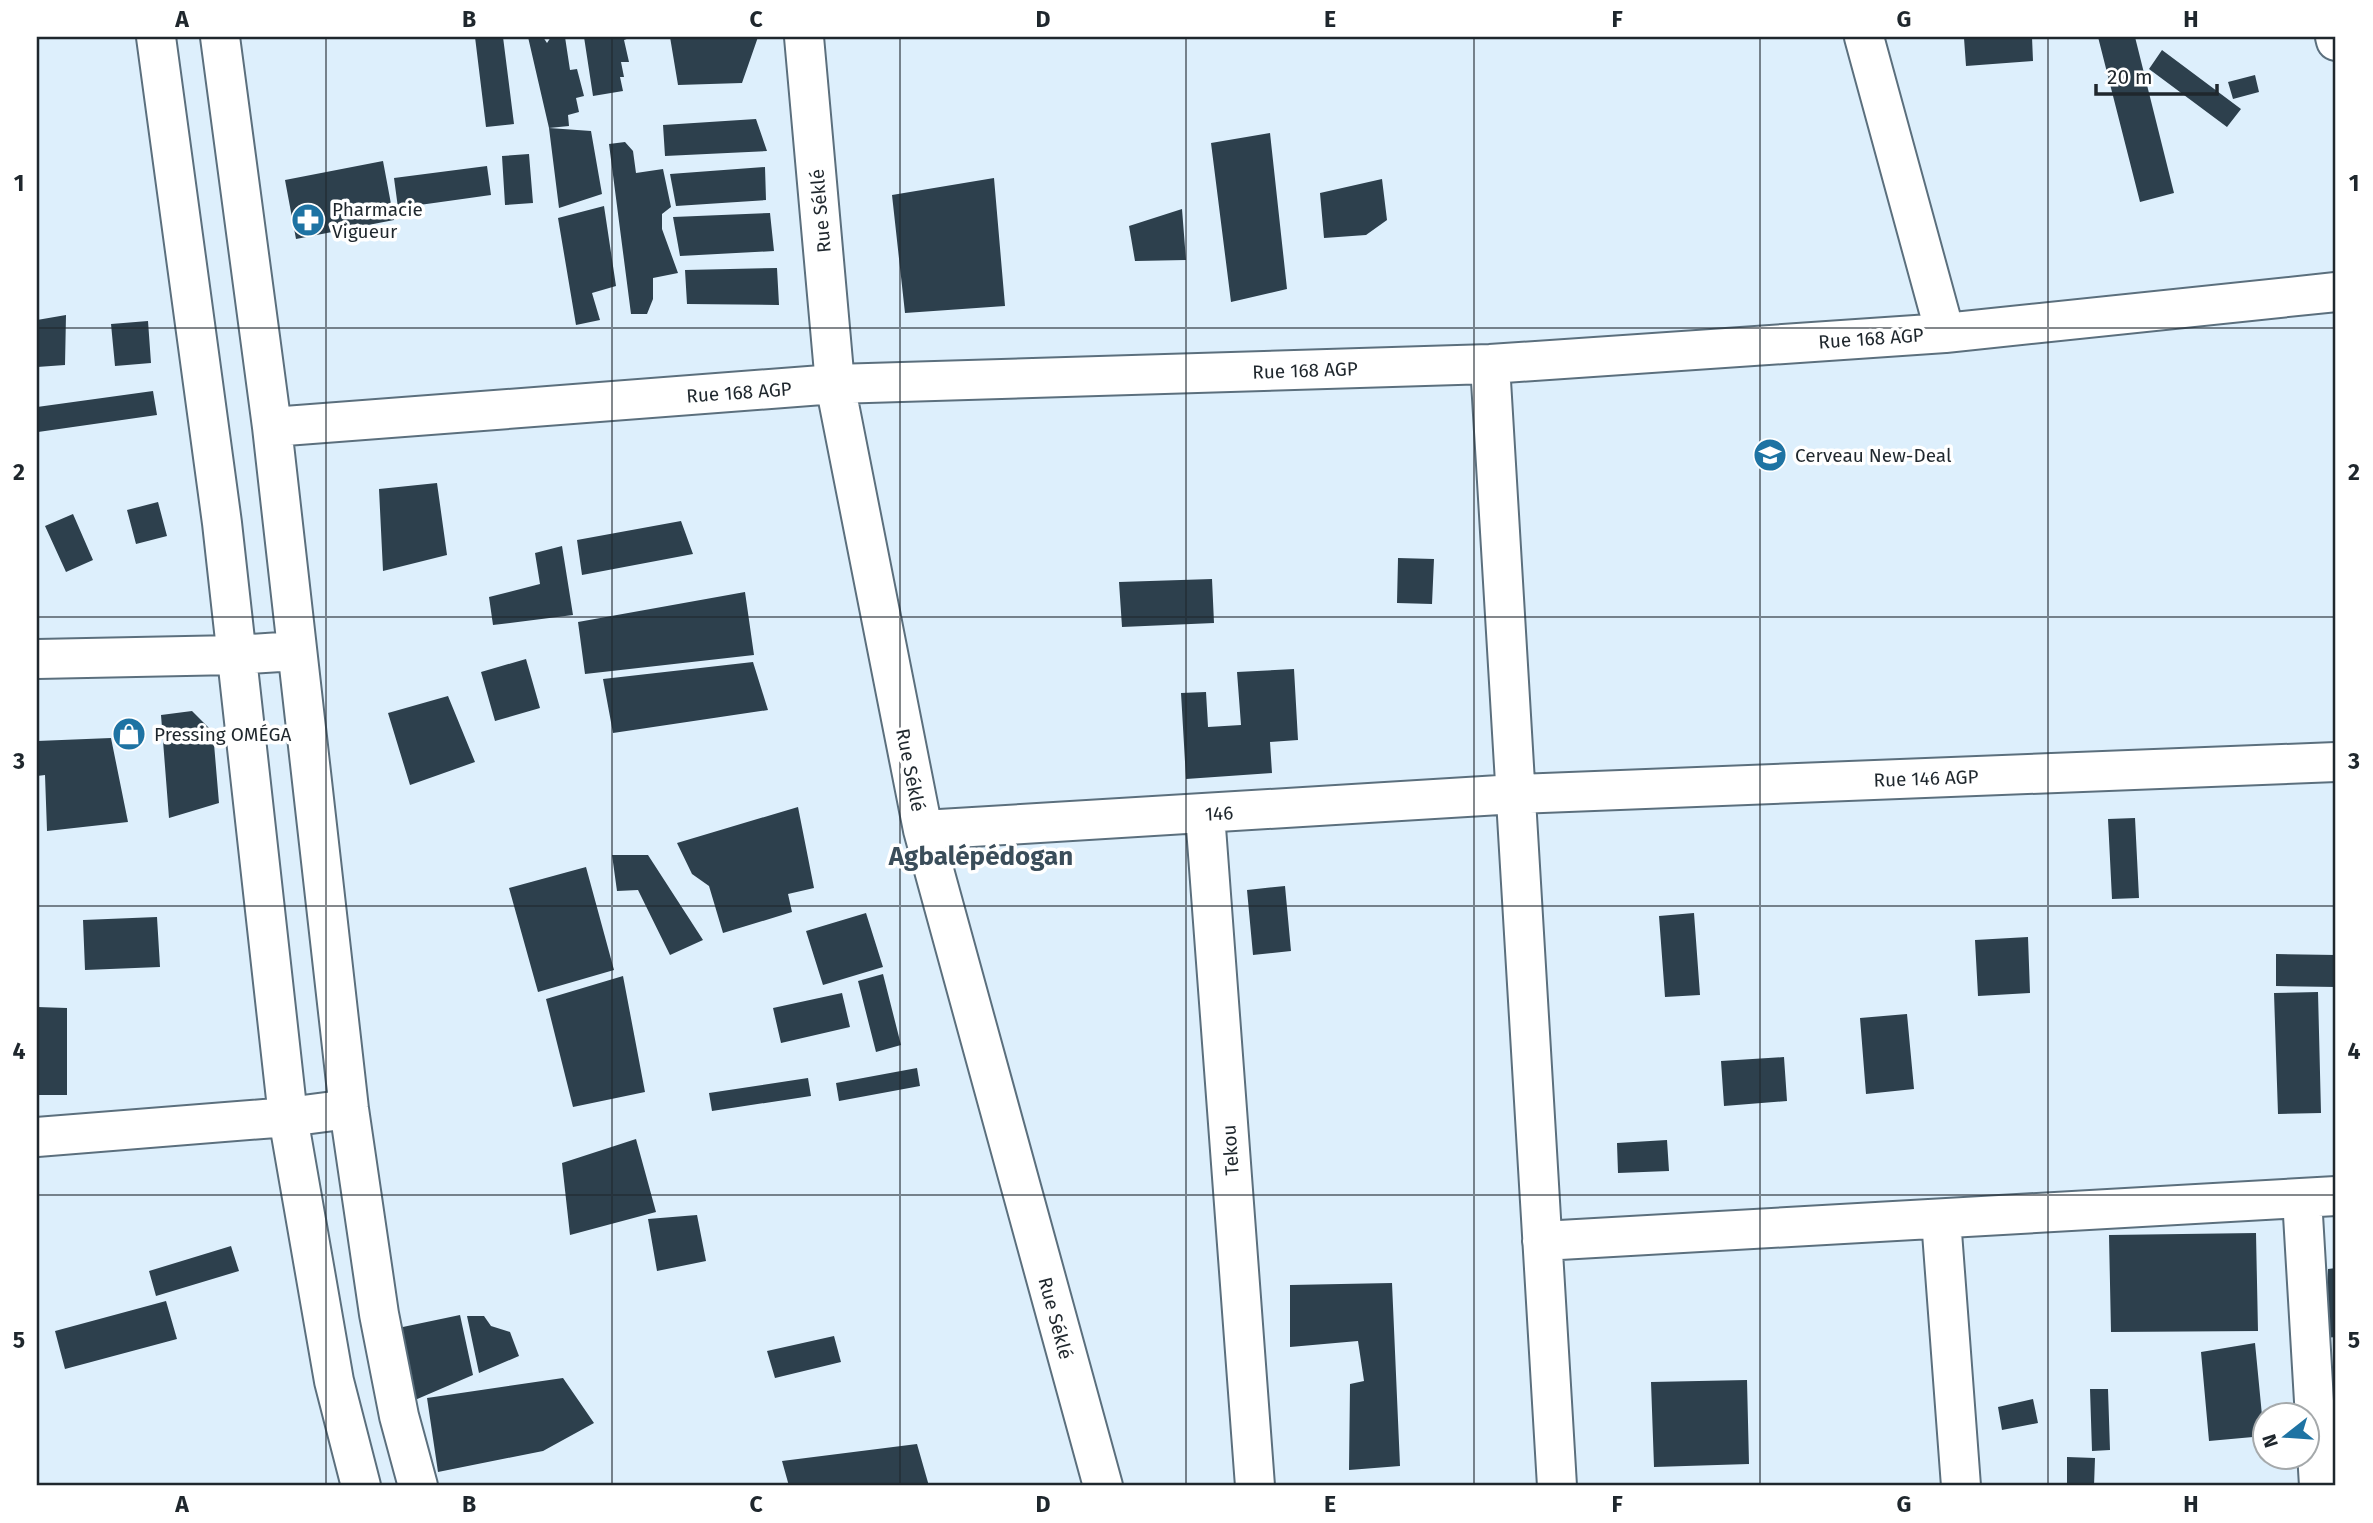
<svg xmlns="http://www.w3.org/2000/svg" width="2373" height="1523" font-family="'Fira Sans',sans-serif">
<style>
.building{fill:#2d404d}
.lines{fill:none;stroke-linecap:round;stroke-linejoin:round}
.minor-casing{stroke:#5b6f7d;stroke-width:42}
.minor{stroke:#fff;stroke-width:38}
.grid{fill:none;stroke:#1f272d;stroke-width:2;stroke-opacity:0.55}
.labels{text-anchor:middle;stroke-width:7;stroke-linejoin:round;paint-order:stroke}
.poi-label{font-size:19px;fill:#1f272d;stroke:#fff;text-anchor:start}
.street-label{font-size:19px;fill:#1f272d;stroke:#fff}
.district-label{font-size:26px;font-weight:bold;fill:#3a4d5a;stroke:#fff}
.neatline{fill:none;stroke:#1f272d;stroke-width:2.5}
.grid-label{font-size:23px;text-anchor:middle;font-weight:bold;fill:#1f272d}
</style>
<rect width="100%" height="100%" fill="#ddeffc"/>
<path class="building" d="M475,37H503L514,124L486,127Z
M528,37H543L547,43L551,37H565L570,70L577,69L584,96L576,98L579,112L568,115L569,126L549,128Z
M584,37H632L624,40L629,62H621L624,77H620L623,91L593,96Z
M670,37H758L742,83L678,85Z
M2032,37L2033,61L1966,66L1964,38Z
M2098,37H2135L2174,193L2140,202Z
M2162,50L2241,109L2227,127L2149,69Z
M2255,75L2259,92L2233,99L2228,82Z
M756,119L767,151L665,156L663,125Z
M549,128L591,131L602,194L559,208Z
M1270,133L1287,289L1231,302L1211,143Z
M625,142L633,151L636,173L663,169L671,207L662,214V229L678,273L653,278V299L647,314H631L609,144Z
M529,154L533,203L505,205L502,156Z
M383,161L394,220L296,239L285,180Z
M487,166L491,195L398,208L394,178Z
M765,167L766,200L676,206L670,174Z
M994,178L1005,306L905,313L892,195Z
M1382,179L1387,220L1366,235L1324,238L1320,193Z
M604,206L616,286L592,293L600,320L576,325L558,218Z
M1182,209L1186,260L1135,261L1129,226Z
M770,213L774,251L680,256L673,217Z
M777,268L779,305L687,304L685,270Z
M66,315L65,365L37,367V320Z
M148,321L151,363L115,366L111,324Z
M153,391L157,415L38,432L37,407Z
M437,483L447,555L383,571L379,489Z
M158,502L167,536L136,544L127,510Z
M73,514L93,560L66,572L45,526Z
M681,521L693,554L582,575L577,540Z
M562,546L573,615L493,625L489,597L540,584L535,553Z
M1398,558L1434,559L1432,604L1397,603Z
M1212,579L1214,623L1122,627L1119,582Z
M745,592L754,655L585,674L578,622Z
M526,659L540,708L495,721L481,672Z
M753,662L768,710L613,733L603,679Z
M1294,669L1298,740L1270,742L1272,773L1186,779L1181,693L1206,692L1208,727L1241,725L1237,672Z
M448,696L475,762L410,785L388,713Z
M192,711L213,732L219,803L169,818L161,715Z
M111,738L128,822L47,831L45,775L37,776V741Z
M798,807L814,888L788,894L792,912L723,933L709,886L692,874L677,843Z
M2135,818L2139,898L2112,899L2108,819Z
M612,855H648L703,940L670,955L638,890L617,891Z
M586,867L614,970L538,992L509,888Z
M1285,886L1291,951L1253,955L1247,890Z
M866,913L883,967L823,985L806,931Z
M1694,913L1700,995L1665,997L1659,916Z
M157,917L160,967L85,970L83,920Z
M2028,937L2030,993L1978,996L1975,940Z
M2276,954L2336,955V987L2276,986Z
M883,974L901,1045L876,1052L858,981Z
M623,976L645,1092L573,1107L546,999Z
M2318,992L2321,1113L2278,1114L2274,993Z
M842,993L850,1027L781,1043L773,1008Z
M37,1007L67,1008V1095H37Z
M1907,1014L1914,1089L1866,1094L1860,1018Z
M1784,1057L1787,1101L1724,1106L1721,1061Z
M917,1068L920,1086L839,1101L836,1083Z
M808,1078L811,1096L712,1111L709,1093Z
M636,1139L656,1212L570,1235L562,1163Z
M1667,1140L1669,1171L1618,1173L1617,1143Z
M697,1215L706,1261L657,1271L648,1219Z
M2256,1233L2258,1331L2111,1332L2109,1235Z
M231,1246L239,1271L156,1296L149,1271Z
M2336,1268V1337L2325,1338L2328,1269Z
M1392,1283L1400,1466L1349,1470L1350,1384L1364,1381L1358,1341L1290,1347V1285Z
M166,1301L177,1339L65,1369L55,1331Z
M460,1315L473,1375L408,1403L398,1328Z
M467,1316H484L491,1326L510,1332L519,1356L479,1373Z
M834,1336L841,1362L775,1378L767,1351Z
M2255,1343L2264,1436L2209,1441L2201,1352Z
M563,1378L594,1423L543,1451L438,1472L427,1398Z
M1747,1380L1749,1464L1654,1467L1651,1382Z
M2090,1389H2108L2110,1450L2092,1451Z
M2033,1399L2038,1423L2002,1430L1998,1407Z
M917,1444L929,1486H789L782,1461Z
M2067,1457L2095,1458L2094,1486H2067Z"/>
<g class="lines">
<defs>
<path id="minor" d="M156,37L222,523L288,1117L334,1381L361,1486
M220,37L272,427L349,1109L379,1314L399,1416L418,1486
M804,37L835,384L923,830L1103,1486
M1864,37L1945,333
M2335,37L2336,41
M1490,364L1557,1486
M272,427L835,384L1490,364L1945,333L2336,292
M37,659L235,655L296,651
M1205,814L1255,1486
M923,830L1516,794L2336,762
M37,1137L288,1117L349,1109
M2302,1198L2319,1486
M1941,1219L1961,1486
M1542,1241L2336,1196"/>
</defs>
<use href="#minor" class="minor-casing"/>
<use href="#minor" class="minor"/>
</g>
<path class="grid" d="M326,37V1486M612,37V1486M900,37V1486M1186,37V1486M1474,37V1486M1760,37V1486M2048,37V1486M37,328H2336M37,617H2336M37,906H2336M37,1195H2336"/>
<defs>
<symbol id="pharmacy-disc" viewBox="-11 -11 22 22"><circle r="9.5" fill="#1e73a3" stroke="#fff"/><path d="M-2-6h4v4h4v4h-4v4h-4v-4h-4v-4h4Z" fill="#fff"/></symbol>
<symbol id="school-disc" viewBox="-11 -11 22 22"><circle r="9.5" fill="#1e73a3" stroke="#fff"/><path d="M0-5L7-2L0 1L-7-2ZM-4 1L0 2.5L4 1V4Q0 6-4 4Z" fill="#fff"/></symbol>
<symbol id="shop-disc" viewBox="-11 -11 22 22"><circle r="9.5" fill="#1e73a3" stroke="#fff"/><path d="M-5-2.5h2.3a2.7 3.5 0 0 1 5.4 0H5L5.5 6h-11ZM-1.5-2.5h3a1.5 2.3 0 0 0-3 0Z" fill="#fff"/></symbol>
</defs>
<g fill-rule="evenodd">
<use href="#pharmacy-disc" x="289" y="201" width="38" height="38"/>
<use href="#school-disc" x="1751" y="436" width="38" height="38"/>
<use href="#shop-disc" x="110" y="715" width="38" height="38"/>
</g>
<g class="labels">
<g class="poi-label">
<text x="332" y="216">Pharmacie<tspan x="332" dy="22">Vigueur</tspan></text>
<text x="1795" y="462">Cerveau New-Deal</text>
<text x="154" y="741">Pressing OMÉGA</text>
</g>
<g class="street-label">
<text transform="translate(820 211) rotate(-95)" y="7">Rue Séklé</text>
<text transform="translate(1871 338) rotate(-4)" y="7">Rue 168 AGP</text>
<text transform="translate(1305 370) rotate(-2)" y="7">Rue 168 AGP</text>
<text transform="translate(739 392) rotate(-4)" y="7">Rue 168 AGP</text>
<text transform="translate(911 770) rotate(79)" y="7">Rue Séklé</text>
<text transform="translate(1926 778) rotate(-2)" y="7">Rue 146 AGP</text>
<text transform="translate(1219 813) rotate(-3)" y="7">146</text>
<text transform="translate(1230 1150) rotate(-94)" y="7">Tekou</text>
<text transform="translate(1056 1318) rotate(75)" y="7">Rue Séklé</text>
</g>
<g class="district-label">
<text x="981" y="865">Agbalépédogan</text>
</g>
</g>
<rect width="2373" height="1523" fill="none" stroke="#ffffff" stroke-width="77"/>
<g transform="translate(2286 1436) rotate(253)"><circle r="33" fill="#ffffff" stroke="#a5a9ab" stroke-width="2"/>
<path d="M0-5L12 26L0 18L-12 26Z" fill="#1e73a3"/>
<text y="-10" font-size="19" font-weight="bold" text-anchor="middle" fill="#1f272d">N</text>
</g>
<path d="M2096 84v10h121v-10" fill="none" stroke="#1f272d" stroke-width="3.5"/>
<text x="2107" y="84" font-size="21" fill="#1f272d" stroke="#ffffff" stroke-width="5" paint-order="stroke">20 m</text>
<rect x="38" y="38" width="2296" height="1446" class="neatline"/>
<g class="grid-label">
<text x="182" y="27">A</text>
<text x="469" y="27">B</text>
<text x="756" y="27">C</text>
<text x="1043" y="27">D</text>
<text x="1330" y="27">E</text>
<text x="1617" y="27">F</text>
<text x="1904" y="27">G</text>
<text x="2191" y="27">H</text>
<text x="19" y="191">1</text>
<text x="2354" y="191">1</text>
<text x="19" y="480">2</text>
<text x="2354" y="480">2</text>
<text x="19" y="769">3</text>
<text x="2354" y="769">3</text>
<text x="19" y="1059">4</text>
<text x="2354" y="1059">4</text>
<text x="19" y="1348">5</text>
<text x="2354" y="1348">5</text>
<text x="182" y="1512">A</text>
<text x="469" y="1512">B</text>
<text x="756" y="1512">C</text>
<text x="1043" y="1512">D</text>
<text x="1330" y="1512">E</text>
<text x="1617" y="1512">F</text>
<text x="1904" y="1512">G</text>
<text x="2191" y="1512">H</text>
</g>
</svg>
